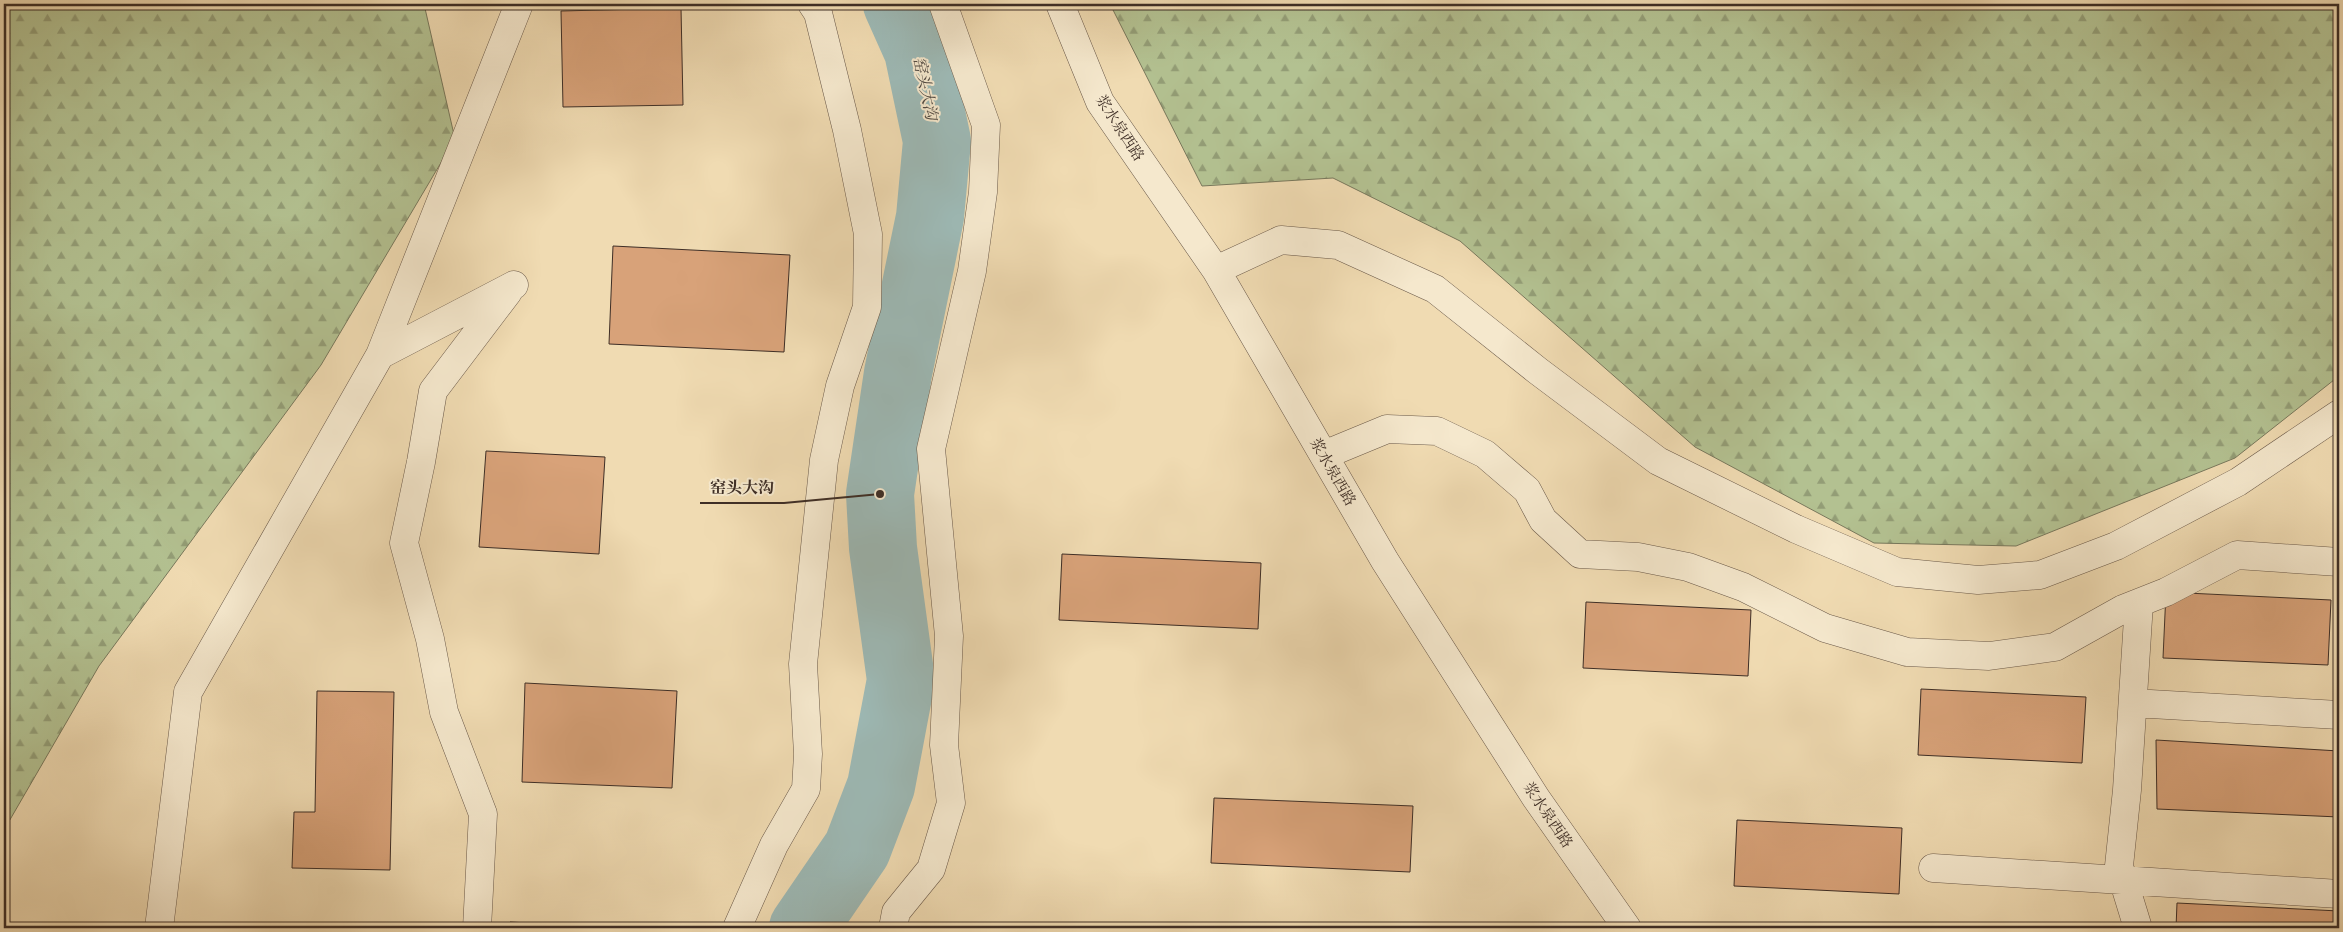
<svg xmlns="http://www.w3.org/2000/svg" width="2343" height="932" font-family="'IM FELL English','Noto Serif SC',serif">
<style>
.forest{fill:url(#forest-firs);stroke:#78785c}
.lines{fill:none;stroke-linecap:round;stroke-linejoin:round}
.river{stroke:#9db9b5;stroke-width:68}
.building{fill:#d8a279;stroke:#3e2e26}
.minor-casing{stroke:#6a5949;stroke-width:29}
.minor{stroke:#f5e8cd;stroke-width:28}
.labels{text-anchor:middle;stroke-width:4;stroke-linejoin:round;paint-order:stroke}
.street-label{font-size:15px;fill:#3e2e26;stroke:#f5e8cd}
.water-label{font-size:16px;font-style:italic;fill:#514a43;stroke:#f5e8cd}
.leader{fill:none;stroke:#3e2e26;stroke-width:2}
.callout-dot{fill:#3e2e26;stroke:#f5e8cd;stroke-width:2}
.callout-label{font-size:16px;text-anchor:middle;font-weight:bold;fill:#3e2e26;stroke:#f5e8cd;stroke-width:4;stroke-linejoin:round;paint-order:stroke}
</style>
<defs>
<pattern id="forest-firs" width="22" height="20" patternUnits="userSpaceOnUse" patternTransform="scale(1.25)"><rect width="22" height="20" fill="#b3c191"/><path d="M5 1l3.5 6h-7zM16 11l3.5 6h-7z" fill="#939d76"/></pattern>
</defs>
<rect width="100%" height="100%" fill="#f0dbb2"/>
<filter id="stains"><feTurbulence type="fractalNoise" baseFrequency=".004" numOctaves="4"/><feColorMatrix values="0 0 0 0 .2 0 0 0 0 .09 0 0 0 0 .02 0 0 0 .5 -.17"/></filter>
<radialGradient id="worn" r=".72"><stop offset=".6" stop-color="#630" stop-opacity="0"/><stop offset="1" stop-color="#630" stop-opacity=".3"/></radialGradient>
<path class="forest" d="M4,4H424L455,139L321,365L99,666L4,830Z
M1110,4H2339V376L2235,458L2016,546L1874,543L1695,447L1460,241L1333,178L1202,186Z"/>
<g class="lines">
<path class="river" d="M803,928L857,849L881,786L901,680L883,548L880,494L898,373L930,217L937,141L918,51L897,4"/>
</g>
<path class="building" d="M681,8L683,105L563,107L561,11Z
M613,246L790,255L784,352L609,344Z
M486,451L605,457L599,554L479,547Z
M1062,554L1261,563L1258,629L1059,620Z
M2166,592L2331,600L2328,665L2163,658Z
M1586,602L1751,610L1748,676L1583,668Z
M525,683L677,691L672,788L522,782Z
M1921,689L2086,697L2082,763L1918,755Z
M317,691L394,692L390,870L292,868L294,812H315Z
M2156,740L2339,751V817L2157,809Z
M1214,798L1413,806L1410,872L1211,863Z
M1737,820L1902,828L1899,894L1734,886Z
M2177,903L2339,911V928H2176Z
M510,922L620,928H510Z"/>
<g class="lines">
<defs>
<path id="minor" d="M1060,4L1100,102L1216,270L1385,561L1536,798L1627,928
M1216,270L1281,240L1338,245L1435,289L1538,371L1658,461L1796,529L1897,572L1978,580L2040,575L2116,546L2238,482L2339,414
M380,355L519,4
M1324,455L1387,429L1437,431L1485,454L1527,490L1543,520L1580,554L1638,557L1688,567L1743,587L1825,628L1907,652L1989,656L2055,647L2123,609L2166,592L2237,555L2339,562
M2133,703L2339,715
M1933,868L2339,894
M159,928L188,692L380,355L514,285
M477,928L483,814L444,712L430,639L404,543L421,462L433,391L508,292
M737,928L774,845L806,789L808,754L803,664L824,460L840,386L867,307L868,234L847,130L818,13L812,4
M893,928L896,912L931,869L951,803L944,745L949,636L931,449L972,271L983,192L986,125L943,4
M2138,928L2119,866L2127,790L2139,603"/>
</defs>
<use href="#minor" class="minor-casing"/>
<use href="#minor" class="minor"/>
</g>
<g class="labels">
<g class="street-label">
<text transform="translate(1120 128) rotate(57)" y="5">浆水泉西路</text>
<text transform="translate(1333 472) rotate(60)" y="5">浆水泉西路</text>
<text transform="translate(1548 815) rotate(56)" y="5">浆水泉西路</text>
</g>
<g class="water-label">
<text transform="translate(926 88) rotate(78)" y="6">窑头大沟</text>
</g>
</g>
<path class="leader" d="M880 494L784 503H700"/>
<circle class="callout-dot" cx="880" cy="494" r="5"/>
<g class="callout-label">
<text x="742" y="493">窑头大沟</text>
</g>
<rect width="2343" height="932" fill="none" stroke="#f0dbb2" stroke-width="20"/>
<rect x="5" y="5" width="2333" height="922" fill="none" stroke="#3e2e26" stroke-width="2.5"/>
<rect x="10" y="10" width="2323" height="912" fill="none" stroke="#3e2e26"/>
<rect width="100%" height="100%" filter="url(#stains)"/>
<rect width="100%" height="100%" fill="url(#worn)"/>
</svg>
